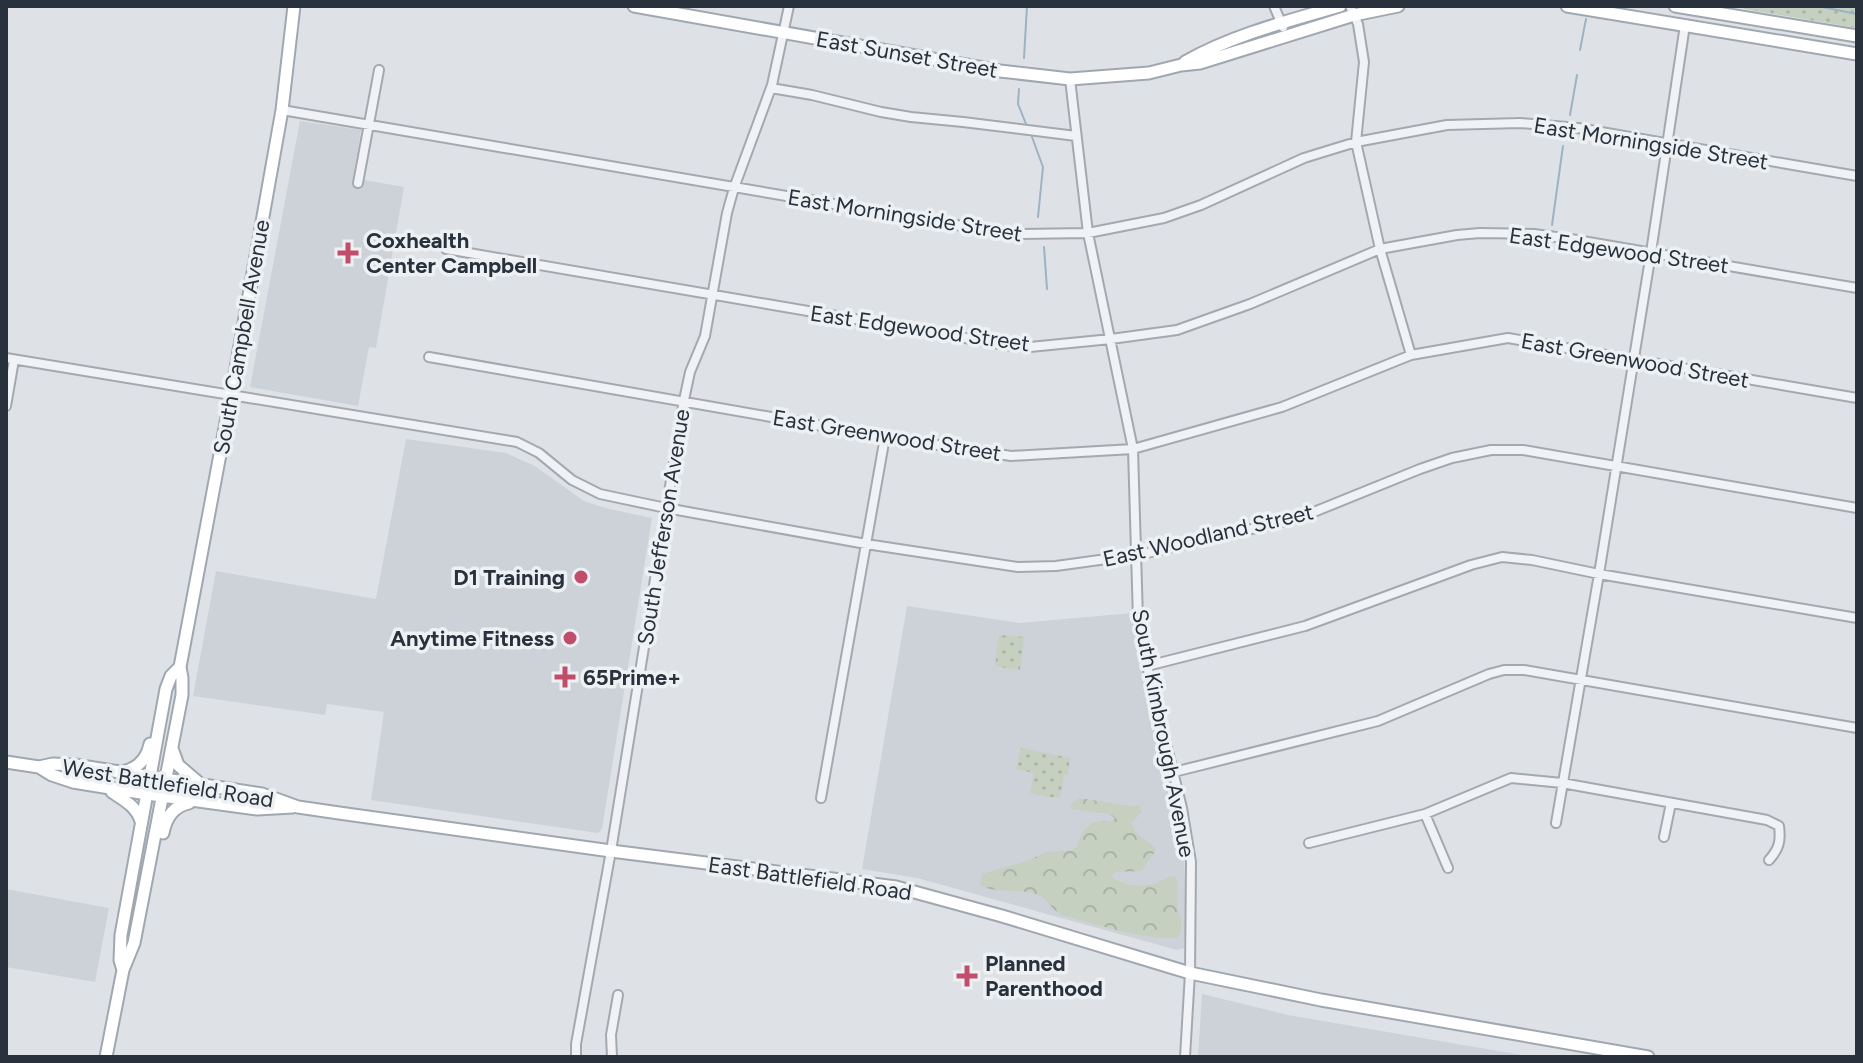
<svg xmlns="http://www.w3.org/2000/svg" width="1863" height="1063" font-family="Figtree,sans-serif">
<style>
.built{fill:#ccd2d8}
.forest{fill:url(#forest-crowns)}
.park{fill:url(#park-dots)}
.lines{fill:none;stroke-linecap:round;stroke-linejoin:round}
.stream{stroke:#9cb3c4;stroke-width:2}
.minor-casing{stroke:#a4a9b0;stroke-width:12}
.major-casing{stroke:#9fa8b1;stroke-width:15}
.minor{stroke:#f0f2f5;stroke-width:8}
.major{stroke:#fff;stroke-width:11}
.poi-dot{fill:#c24d6a;stroke:#edf1f4;stroke-width:3}
.labels{text-anchor:middle;stroke-width:7;stroke-linejoin:round;paint-order:stroke}
.street-label{font-size:22px;fill:#29313c;stroke:#edf1f4}
.poi-label{font-size:22px;font-weight:bold;fill:#29313c;stroke:#edf1f4;text-anchor:start}
</style>
<defs>
<pattern id="forest-crowns" width="20" height="18" patternUnits="userSpaceOnUse" patternTransform="scale(2)"><rect width="20" height="18" fill="#c5d0c0"/><path d="M2 6a3 3 0 1 1 6 0M12 15a3 3 0 1 1 6 0" fill="none" stroke="#a9b3a6"/></pattern>
<pattern id="park-dots" width="8" height="8" patternUnits="userSpaceOnUse" patternTransform="scale(2)"><rect width="8" height="8" fill="#c5d0c0"/><path d="M2 2h.1M6 6h.1" fill="none" stroke="#a9b3a6" stroke-width="1.8" stroke-linecap="round"/></pattern>
</defs>
<rect width="100%" height="100%" fill="#dee2e6"/>
<path class="built" d="M300,121L361,130L353,178L404,187L376,348L369,347L358,406L250,387Z
M406,439L506,453L535,466L584,501L609,509L652,518L602,829L598,833L371,800L384,712L327,704L325,715L193,696L216,571L376,599Z
M907,606L1019,623L1133,613L1136,634L1178,815L1184,853L1186,916L1184,948L1177,950L917,878L862,869Z
M6,889L109,908L95,982L6,967Z
M1202,994L1288,1015L1534,1057H1198Z"/>
<path class="forest" d="M1079,798L1130,806L1140,805L1142,812L1131,823L1136,833L1156,848C1153,858 1146,862 1142,871L1115,872L1112,877C1122,886 1145,888 1157,883C1165,879 1166,876 1175,876L1177,882L1178,913L1181,918V932L1177,938C1141,940 1097,924 1062,915C1050,909 1048,899 1038,895C1020,887 997,895 980,885L982,875L985,873L1027,861L1046,852L1073,850L1077,847L1082,832L1093,822L1112,821L1115,818L1109,814L1072,809L1070,805Z"/>
<path class="park" d="M1744,6H1857V28L1744,9Z
M999,635L1024,637L1020,670L995,666Z
M1021,748L1070,758L1068,775H1064L1060,797H1049L1030,793L1034,773L1016,769Z"/>
<g class="lines">
<path class="stream" d="M1817,6L1857,14
M1580,50L1586,19
M1024,58L1027,6
M1019,89L1018,104L1026,124
M1570,115L1577,75
M1032,137L1043,167L1038,217
M1552,225L1563,146
M1044,247L1047,289"/>
<defs>
<path id="minor" d="M1274,6L1283,27
M1350,6L1358,24L1364,62L1356,142L1380,249L1411,355
M1070,79L1088,233L1133,449L1138,620L1147,666L1182,808L1191,862L1190,973L1185,1057
M771,88L812,95L881,112L911,117L963,122L1076,136
M282,110L986,230L1021,234L1088,233L1164,218L1201,205L1304,158L1356,142L1447,125L1520,123L1578,128L1857,176
M358,183L379,70
M446,249L1006,345L1030,347L1111,339L1177,330L1250,304L1380,249L1457,235L1480,233L1534,234L1571,239L1857,288
M429,357L885,437L1011,456L1133,449L1282,407L1411,355L1508,338L1857,398
M6,358L517,442L539,453L572,480L600,494L666,508L866,544L1018,567L1056,566L1143,554L1299,518L1420,469L1452,458L1491,450H1523L1857,508
M6,406L14,360
M1147,666L1305,626L1471,565L1502,557L1532,560L1599,574L1857,618
M1174,772L1378,721L1489,674L1504,670H1524L1857,728
M821,798L885,437
M1425,814L1448,868
M1556,823L1599,574L1650,259L1685,25
M1664,837L1671,803
M1309,843L1425,814L1511,778L1562,783L1767,820L1779,826C1781,841 1779,849 1769,860
M576,1057V1044L611,851L684,400L690,372L705,336L727,213L734,188L772,85L789,6
M612,1057L611,1035L618,995"/>
<path id="major" d="M634,6L1000,71L1070,79L1149,73L1181,65L1200,63L1354,15L1398,6
M1567,6L1857,54
M1675,6L1857,36
M1185,62C1232,35 1288,21 1340,6
M173,751L178,765L199,783
M6,762L39,767L53,764L75,765L262,794L298,807L339,813L611,851L896,887L1002,916L1190,973L1321,1000L1648,1057
M39,767L52,775L73,782L147,794L257,809L293,807
M122,772C137,769 147,759 150,744
M112,792C124,800 136,806 141,821
M163,833C166,817 174,806 189,803
M123,970L120,960L121,935L166,689L171,676L180,667
M106,1057L123,970L134,943L182,695V678L180,667L231,396L282,110L294,6"/>
</defs>
<use href="#minor" class="minor-casing"/>
<use href="#major" class="major-casing"/>
<use href="#minor" class="minor"/>
<use href="#major" class="major"/>
</g>
<g class="poi-dot">
<path d="M344 241h8v8h8v8h-8v8h-8v-8h-8v-8h8z"/>
<circle cx="581" cy="577" r="8"/>
<circle cx="570" cy="638" r="8"/>
<path d="M561 665h8v8h8v8h-8v8h-8v-8h-8v-8h8z"/>
<path d="M963 964h8v8h8v8h-8v8h-8v-8h-8v-8h8z"/>
</g>
<g class="labels">
<g class="street-label">
<text transform="translate(907 54) rotate(10)" y="8">East Sunset Street</text>
<text transform="translate(1651 143) rotate(9)" y="8">East Morningside Street</text>
<text transform="translate(905 215) rotate(9)" y="8">East Morningside Street</text>
<text transform="translate(1619 250) rotate(8)" y="8">East Edgewood Street</text>
<text transform="translate(920 328) rotate(8)" y="8">East Edgewood Street</text>
<text transform="translate(241 337) rotate(-80)" y="8">South Campbell Avenue</text>
<text transform="translate(1635 360) rotate(10)" y="8">East Greenwood Street</text>
<text transform="translate(887 435) rotate(9)" y="8">East Greenwood Street</text>
<text transform="translate(663 527) rotate(-81)" y="8">South Jefferson Avenue</text>
<text transform="translate(1208 535) rotate(-13)" y="8">East Woodland Street</text>
<text transform="translate(1164 733) rotate(79)" y="8">South Kimbrough Avenue</text>
<text transform="translate(168 783) rotate(9)" y="8">West Battlefield Road</text>
<text transform="translate(810 878) rotate(8)" y="8">East Battlefield Road</text>
</g>
<g class="poi-label">
<text x="366" y="248">Coxhealth<tspan x="366" dy="25">Center Campbell</tspan></text>
<text x="565" y="585" text-anchor="end">D1 Training</text>
<text x="554" y="646" text-anchor="end">Anytime Fitness</text>
<text x="583" y="685">65Prime+</text>
<text x="985" y="971">Planned<tspan x="985" dy="25">Parenthood</tspan></text>
</g>
</g>
<rect width="1863" height="1063" fill="none" stroke="#29313c" stroke-width="16"/>
</svg>
